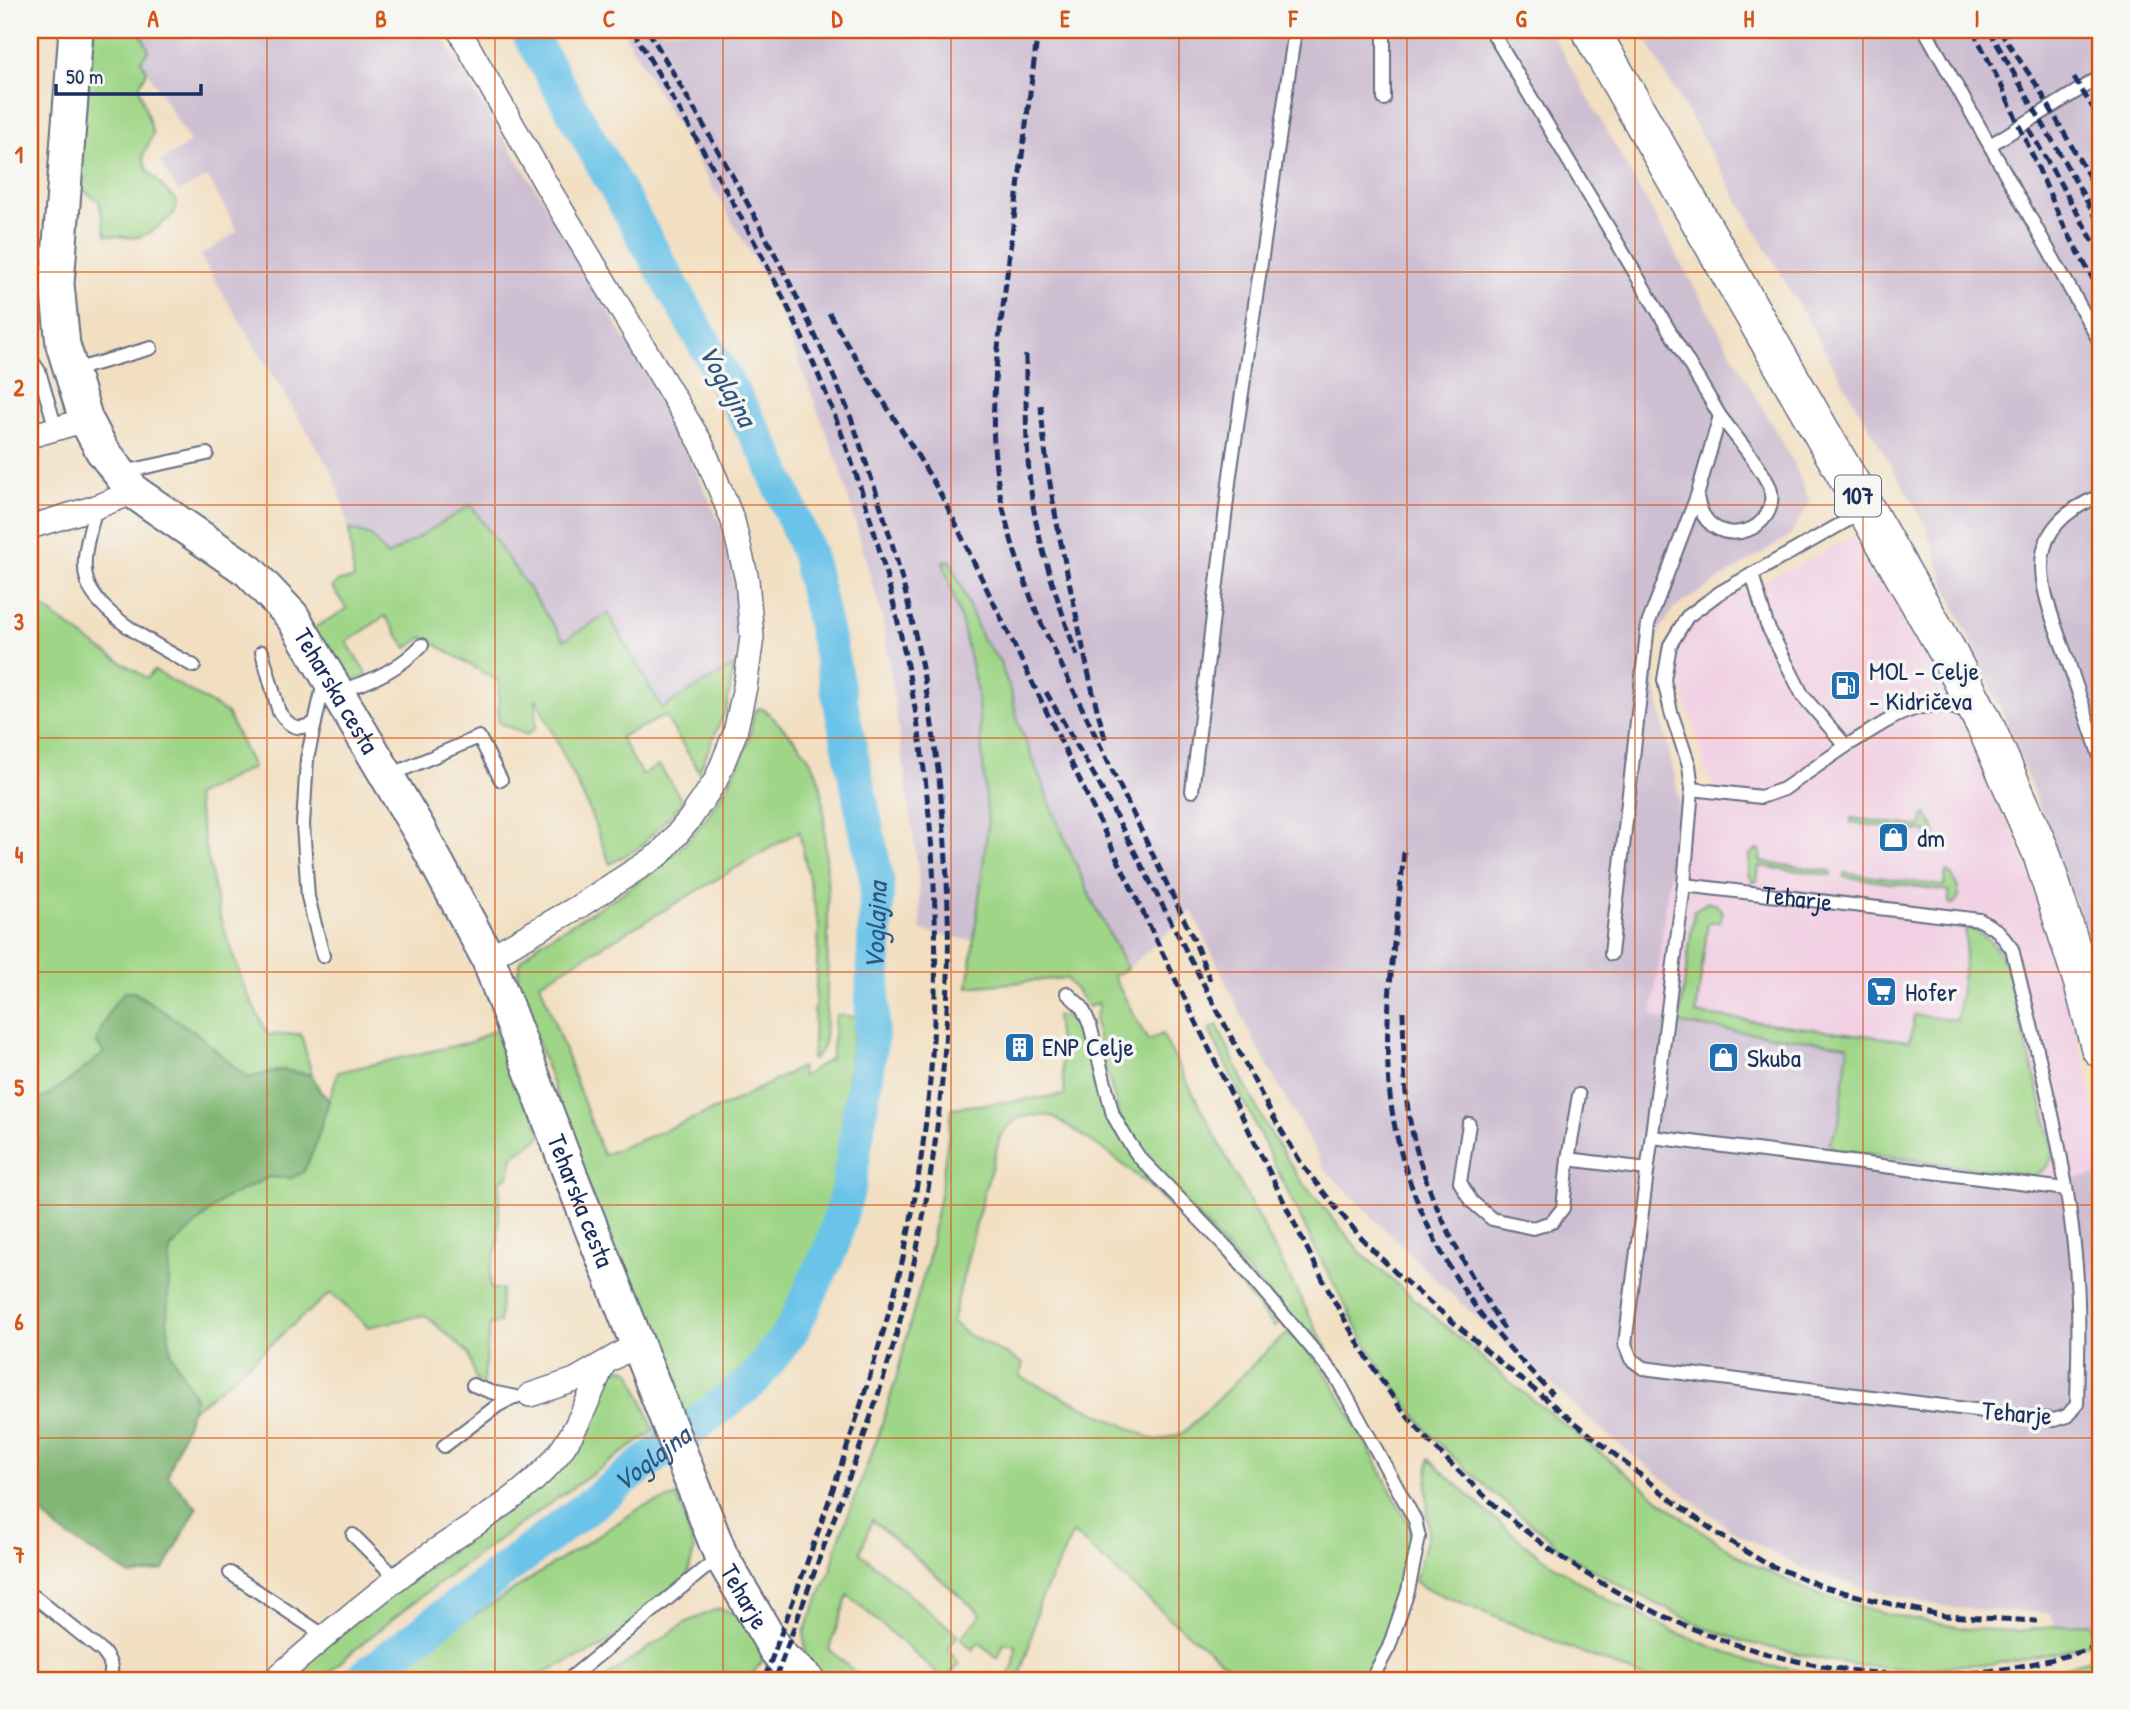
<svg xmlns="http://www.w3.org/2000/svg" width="2130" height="1710" font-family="'Patrick Hand',sans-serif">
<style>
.built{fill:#f1d0e3}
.industrial{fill:#cebed1}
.green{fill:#9fd586;stroke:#5d8272;stroke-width:2}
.forest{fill:#7fb673;stroke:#4d7268;stroke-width:2}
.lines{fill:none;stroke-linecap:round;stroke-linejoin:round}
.river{stroke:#6ac3e8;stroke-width:35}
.lane-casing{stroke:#666d81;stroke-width:16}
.street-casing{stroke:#666d81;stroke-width:26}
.secondary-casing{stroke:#666d81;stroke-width:37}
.primary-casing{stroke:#666d81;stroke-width:40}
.lane{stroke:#fff;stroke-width:12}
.street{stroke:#fff;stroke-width:23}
.secondary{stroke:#fff;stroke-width:33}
.primary{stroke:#fff;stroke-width:37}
.rail{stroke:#1b2f5e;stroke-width:5;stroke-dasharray:10 5;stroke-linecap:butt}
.grid{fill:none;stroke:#d45514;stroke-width:2;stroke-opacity:0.55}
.labels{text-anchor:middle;stroke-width:7;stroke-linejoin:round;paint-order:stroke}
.shield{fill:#f6f6f2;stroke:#5d6b8a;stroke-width:2}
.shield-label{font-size:24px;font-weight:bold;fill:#1b2f5e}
.poi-label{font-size:26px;fill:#1b2f5e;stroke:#f6f6f2;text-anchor:start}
.street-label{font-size:26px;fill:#1b2f5e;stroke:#f6f6f2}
.water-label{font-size:28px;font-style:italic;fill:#2f5480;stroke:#f6f6f2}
.neatline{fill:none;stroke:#d45514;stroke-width:2.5}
.grid-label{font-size:23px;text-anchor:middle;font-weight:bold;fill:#d45514}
</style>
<rect width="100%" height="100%" fill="#f6f6f2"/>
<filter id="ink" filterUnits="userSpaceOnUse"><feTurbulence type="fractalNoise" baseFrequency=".0143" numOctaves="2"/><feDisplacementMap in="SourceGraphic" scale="14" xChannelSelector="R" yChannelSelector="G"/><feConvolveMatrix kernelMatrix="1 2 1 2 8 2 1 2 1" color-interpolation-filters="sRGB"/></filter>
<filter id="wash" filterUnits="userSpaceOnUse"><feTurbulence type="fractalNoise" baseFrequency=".00686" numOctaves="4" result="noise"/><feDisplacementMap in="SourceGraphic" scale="28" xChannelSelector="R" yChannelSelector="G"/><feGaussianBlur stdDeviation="1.57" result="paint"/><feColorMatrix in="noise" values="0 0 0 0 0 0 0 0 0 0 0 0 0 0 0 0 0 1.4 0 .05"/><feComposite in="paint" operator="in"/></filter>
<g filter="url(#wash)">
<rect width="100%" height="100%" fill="#f2dfc1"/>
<path class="built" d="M1859,534L1974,739L2029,871L2063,983L2090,1087L2100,1145V1175L2075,1178L2032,1176L1832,1135L1679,1024L1651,1016L1679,797L1719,787L1707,777L1696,733L1679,681L1677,653L1692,624L1719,604Z"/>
<path class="industrial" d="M139,30H439L472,89L559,225L656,393L689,456L722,528L733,577L740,633L734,666L663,708L608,614L564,640L471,505L386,556L371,536L349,529L342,501L332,472L200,256L238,231L208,177L179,192L160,163L190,142L141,60L149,50Z
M622,30H1550L1794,464L1810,503L1789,536L1674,608L1658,633L1654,682L1679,797L1652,1016L1679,1024L1849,1045L1839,1124L1832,1135L2032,1176L2075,1178L2100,1175V1636L2089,1623L2055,1626L2051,1613L1952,1608L1877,1592L1801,1568L1730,1529L1613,1440L1450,1293L1326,1171L1255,1043L1192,911L1127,969L1090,896L1032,758L985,776L988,825L974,941L921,931L918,868L883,621L839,465L770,287Z
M1640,30H2100V968L2005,718L1949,593L1925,524Z"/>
<path class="green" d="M94,30H139L149,50L141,60L147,71L139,87L153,134L143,156L147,170L177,202L174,214L150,233L135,238L106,235L99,201L73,184L85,111Z
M471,505L564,640L608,614L662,708L734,666L727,707L699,771L665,716L620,737L642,775L659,765L683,802L640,847L610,864L586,802L536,698V727L527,735L498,722L499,682L423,637L407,648L385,616L347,642L368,677L348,682L312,629L347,609L332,587L339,581L354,579L349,529L371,536L387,556Z
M950,560L982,638L1000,662L1012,696L1019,725L1060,828L1090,896L1127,969L1113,976L1148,1041L1162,1034L1327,1349L1321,1353L1142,1155L1120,1117L1100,1049L1095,1020L1099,1006L1098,1003L1089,1007L1066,978L968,987L988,825L977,692L963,627L943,562Z
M30,598L93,644L147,678L154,670L227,713L253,767L195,796L220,917L245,989L268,1035L301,1034L312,1075L282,1070L247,1078L195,1032L105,1053L69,1081L30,1107Z
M760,708L766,711C784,729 808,749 817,774C825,796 824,820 825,843C830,908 828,972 825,1037C823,1047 821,1054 812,1060L819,927L799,831L540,983L603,1155L729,1104L801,1067L802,1077L831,1058L836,1015L856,1017L832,1200L827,1226L811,1258L780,1318L746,1367L715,1396L680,1418L628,1275L621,1276L518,987C515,961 524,955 544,940C588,914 636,888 674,854C702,830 735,777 748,743C751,733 752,721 754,711Z
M1926,814C1934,822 1936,832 1936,843L1930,848L1927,845L1928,832L1851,823V818L1922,827L1923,816Z
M1757,849L1761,851L1760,862L1831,871V875L1759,866L1757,881L1754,882L1748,874L1750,855Z
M1946,872L1951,874L1957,886L1959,898L1953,904L1949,903V891L1844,877L1845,873L1944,886Z
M1707,902L1715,903L1722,911L1720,922H1708L1696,1014L1910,1041L1914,1015L1957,1020L1966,948L1965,930L1970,928C1992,939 1997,947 2007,969L2053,1146C2053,1162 2047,1170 2032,1176L1835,1149L1829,1144L1839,1124L1848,1045L1679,1024L1694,911Z
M1056,1016L1078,1018L1088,1037L1110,1116L1227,1254L1281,1322L1274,1327L1192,1227L1148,1185L1106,1151L1060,1121L1051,1116L1035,1115L1019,1118L1009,1125L1000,1137L981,1204L952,1322L965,1333L1023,1363L1020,1377L1157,1441L1183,1433L1276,1342L1289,1333L1293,1337L1300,1338L1332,1382L1367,1445L1408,1523L1412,1540L1411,1561L1390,1633L1367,1680H1245L1168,1617L1073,1533L1038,1606L1030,1643L1018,1680H1006L1014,1664L1016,1645L1004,1643L998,1658L979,1642L973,1650L961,1639L981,1614L872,1520L860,1553L958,1635L948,1649L959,1664L945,1680L848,1595L829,1649L863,1680H826L806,1662L804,1632L830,1572L838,1542L878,1436L896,1379L913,1312L928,1260L941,1188L952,1108L1065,1095Z
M1217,1025L1243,1081L1268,1129L1299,1178L1362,1254L1510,1382L1687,1521L1748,1562L1818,1595L1888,1614L1968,1629L2017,1631L2089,1623L2100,1636V1640L2060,1652L1992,1664L1958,1665L1937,1668H1899L1863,1666L1821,1659L1745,1642L1705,1628L1611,1581L1561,1550L1552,1540L1501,1500L1452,1456L1428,1432L1388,1378L1366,1344L1317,1252L1209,1030Z
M494,1030L505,1034L542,1136L513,1156L509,1176L500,1180L498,1243L490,1272L491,1289H502L499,1323L490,1324L483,1384L476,1381L468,1353L425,1315L368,1327L331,1293C284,1330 241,1374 192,1410L195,1398L171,1353L167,1321L170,1249L221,1200L269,1177L292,1178L314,1149L338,1072L471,1042Z
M625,1368L632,1373L654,1431C540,1511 424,1587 320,1680H284L334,1637L516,1502L615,1369Z
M1429,1459L1491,1516L1539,1555L1599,1595L1675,1632L1749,1661L1770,1666L1862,1680H1649L1422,1587L1415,1581L1428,1532L1427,1487Z
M678,1496L694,1550L688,1574L678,1594L601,1647L527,1680H388L456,1627L642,1507Z
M719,1608L735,1614L747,1627L766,1657L747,1680H602L685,1623Z
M2100,1656V1680H2005L2028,1677Z"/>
<path class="forest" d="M124,992H134L195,1032L247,1078L282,1070L312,1075L320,1091L329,1100L314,1149L304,1171L292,1178L269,1177L222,1200L170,1249L167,1321L171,1353L195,1398C188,1425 175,1449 168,1476L197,1508L164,1570L132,1576L58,1530L30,1501V1107L69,1081L104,1053L96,1042L110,1010Z"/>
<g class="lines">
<path class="river" id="s1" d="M360,1680L753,1381L792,1330L832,1246L849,1185L871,1039L877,882L830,650L808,553L768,456L527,30"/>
</g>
</g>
<g filter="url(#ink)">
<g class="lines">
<defs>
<g id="lane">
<path d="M1491,30L1720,416"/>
<path d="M1925,30L2100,342"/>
<path d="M1384,99V30"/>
<path d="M1990,145L2100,77"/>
<path d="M30,358L39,371L56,429"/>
<path d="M71,371L151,348"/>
<path d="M1720,416C1732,432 1769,476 1771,492C1777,537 1705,553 1697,496Z"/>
<path d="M123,472L207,454"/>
<path d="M2100,496C2075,506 2051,521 2044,549C2035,583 2058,632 2069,664C2079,695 2090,726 2100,757"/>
<path d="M96,507C91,529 80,558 87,581C97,615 164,650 194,666"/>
<path d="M1752,574L1767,625L1803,696L1846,746C1884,724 1925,688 1970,715"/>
<path d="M262,652L279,712C290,728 298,731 315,723"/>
<path d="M338,691C370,683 399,669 422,645"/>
<path d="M388,776L479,737L501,780"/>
<path d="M1692,789L1761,797L1784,789L1846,746"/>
<path d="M1192,791L1230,475L1295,30"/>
<path id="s2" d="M1684,885L1980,920L1998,931L2012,949C2038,1054 2067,1159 2076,1266C2080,1312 2078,1359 2077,1404L2067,1416L2054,1420L1643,1368L1631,1359L1625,1344L1684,885L1692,789L1689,765L1671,712L1664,680L1670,645L1687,617L1719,593L1864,511"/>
<path d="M1611,954L1648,624L1697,496"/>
<path d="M323,956L308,897L303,825L307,759L324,682"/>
<path d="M1067,993L1082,1007L1090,1025L1113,1115L1126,1138L1139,1157L1230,1251L1336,1377L1415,1520L1419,1537L1408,1591L1389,1647L1371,1680"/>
<path d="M1469,1124L1460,1182L1471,1201L1492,1219L1533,1228L1552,1222L1563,1208L1568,1159L1647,1169"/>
<path d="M1652,1137L2066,1189"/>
<path d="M1568,1159L1579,1095"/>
<path d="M473,1385L491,1392L516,1397"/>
<path d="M444,1446L497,1406L514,1397"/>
<path d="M353,1535L397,1579"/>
<path d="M230,1573L325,1636"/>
<path d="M35,1597L103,1652C110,1661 114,1668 109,1680"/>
<path d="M568,1680L720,1556"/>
</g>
<path id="street" d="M459,30L547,186L701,443L733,521L747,580L752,637L745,687L735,733L716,780L689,820L660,854L578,907L488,958
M30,436L86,420
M30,527L96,507L134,492
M530,1395L575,1380L637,1344
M274,1680C321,1639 369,1599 419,1562C463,1530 516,1503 552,1462C576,1435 589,1397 604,1363"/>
<g id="secondary">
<path id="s3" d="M76,30L57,284L63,345L86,420L102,450L134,492L249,571L292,616L419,830L488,958L570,1174L721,1556L775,1649L783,1659L807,1680"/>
</g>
<path id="primary" d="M1590,30L1946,649L1985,725L2041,852L2083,984L2100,1048"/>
</defs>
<use href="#lane" class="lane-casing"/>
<use href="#street" class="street-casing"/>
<use href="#secondary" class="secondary-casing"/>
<use href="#primary" class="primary-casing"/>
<use href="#lane" class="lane"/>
<use href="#street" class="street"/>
<use href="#secondary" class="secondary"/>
<use href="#primary" class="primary"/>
<path class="rail" d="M633,30C692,133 756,235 805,344C931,627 969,945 905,1249C896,1292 883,1333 870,1375C839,1478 801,1579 764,1680
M648,30C720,153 793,276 847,408C857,432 864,458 873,483C967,759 972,1062 894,1343C880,1393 862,1442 844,1491C821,1554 798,1617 775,1680
M1038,30C1028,109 1018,188 1008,266C1001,326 991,386 994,446C998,508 1018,568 1042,625L1194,940L1210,980
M1973,30L2002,87L2063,224L2100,292
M1989,30L2100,224
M1999,30L2038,87L2100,196
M2074,78L2100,119
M2029,129L2100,253
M829,313C866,378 910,439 946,504C958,528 969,553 981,577C1026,669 1070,760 1114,852C1164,956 1214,1060 1265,1163C1305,1245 1344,1328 1397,1403C1419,1433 1446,1459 1473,1485C1600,1607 1773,1683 1951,1674C2002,1672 2052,1661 2100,1646
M1026,355C1026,411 1025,467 1036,522C1046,568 1062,612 1077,656
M1041,405C1045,471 1059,535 1073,600C1083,647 1092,695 1106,741
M1046,692L1098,782L1272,1115L1303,1166L1332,1203L1363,1240L1399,1276L1506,1367L1674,1502L1718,1534L1765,1563L1824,1587L1873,1600L1945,1616L2037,1621
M1404,852C1397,924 1385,997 1388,1069C1391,1153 1425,1234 1472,1302C1495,1335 1525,1364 1552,1394
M1403,1011C1404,1042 1403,1072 1407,1102C1418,1188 1461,1260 1506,1332"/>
</g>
</g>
<path class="grid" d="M267,30V1680M495,30V1680M723,30V1680M951,30V1680M1179,30V1680M1407,30V1680M1635,30V1680M1863,30V1680M30,272H2100M30,505H2100M30,738H2100M30,972H2100M30,1205H2100M30,1438H2100"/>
<defs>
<symbol id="fuel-square" viewBox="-11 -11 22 22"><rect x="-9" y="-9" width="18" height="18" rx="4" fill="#1f6fb2" stroke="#f6f6f2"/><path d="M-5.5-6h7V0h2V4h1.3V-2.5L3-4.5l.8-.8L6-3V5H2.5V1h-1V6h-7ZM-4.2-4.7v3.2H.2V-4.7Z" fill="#fff"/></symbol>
<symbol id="shop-square" viewBox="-11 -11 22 22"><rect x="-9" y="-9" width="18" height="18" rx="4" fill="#1f6fb2" stroke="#f6f6f2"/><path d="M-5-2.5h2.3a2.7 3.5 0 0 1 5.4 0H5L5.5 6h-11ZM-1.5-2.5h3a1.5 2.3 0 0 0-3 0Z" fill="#fff"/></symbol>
<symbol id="supermarket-square" viewBox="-11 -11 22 22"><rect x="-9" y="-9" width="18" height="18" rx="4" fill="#1f6fb2" stroke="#f6f6f2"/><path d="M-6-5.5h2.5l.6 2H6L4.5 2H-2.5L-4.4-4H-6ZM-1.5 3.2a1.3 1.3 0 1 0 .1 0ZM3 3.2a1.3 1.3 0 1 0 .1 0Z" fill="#fff"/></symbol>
<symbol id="building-square" viewBox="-11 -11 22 22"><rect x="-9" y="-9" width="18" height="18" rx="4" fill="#1f6fb2" stroke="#f6f6f2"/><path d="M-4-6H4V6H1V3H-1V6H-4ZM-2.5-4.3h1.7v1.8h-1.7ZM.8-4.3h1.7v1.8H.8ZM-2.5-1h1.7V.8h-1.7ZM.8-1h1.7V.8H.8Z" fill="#fff"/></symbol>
</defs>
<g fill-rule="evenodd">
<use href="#fuel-square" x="1828" y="668" width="35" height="35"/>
<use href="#shop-square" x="1876" y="820" width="35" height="35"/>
<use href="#supermarket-square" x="1864" y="974" width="35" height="35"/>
<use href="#building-square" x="1002" y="1030" width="35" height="35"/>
<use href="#shop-square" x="1706" y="1040" width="35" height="35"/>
</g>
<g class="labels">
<rect class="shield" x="1835" y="475.5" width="46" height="41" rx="5"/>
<g class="shield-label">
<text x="1858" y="504">107</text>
</g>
<g class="poi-label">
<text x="1869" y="680">MOL - Celje<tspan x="1869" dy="30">- Kidričeva</tspan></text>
<text x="1917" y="847">dm</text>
<text x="1905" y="1001">Hofer</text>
<text x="1042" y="1056">ENP Celje</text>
<text x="1747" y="1067">Skuba</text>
</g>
<g class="street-label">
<text dy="9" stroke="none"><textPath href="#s3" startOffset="770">Teharska cesta</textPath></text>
<text dy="9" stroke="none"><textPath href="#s2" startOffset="114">Teharje</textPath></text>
<text dy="9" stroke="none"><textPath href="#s3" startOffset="1337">Teharska cesta</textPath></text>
<text transform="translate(2017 1413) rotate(5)" y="9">Teharje</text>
<text dy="9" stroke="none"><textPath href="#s3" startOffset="1766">Teharje</textPath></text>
</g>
<g class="water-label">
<text transform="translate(728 385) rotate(61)" y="10">Voglajna</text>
<text dy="10" stroke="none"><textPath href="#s1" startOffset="975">Voglajna</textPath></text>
<text dy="10" stroke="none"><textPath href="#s1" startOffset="366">Voglajna</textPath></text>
</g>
</g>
<rect width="2130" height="1710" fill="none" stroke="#f6f6f2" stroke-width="77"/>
<path d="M56 84v10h145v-10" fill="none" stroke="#1b2f5e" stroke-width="3.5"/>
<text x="66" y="84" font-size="21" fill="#1b2f5e" stroke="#f6f6f2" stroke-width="5" paint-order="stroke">50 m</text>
<rect x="38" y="38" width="2054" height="1634" class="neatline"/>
<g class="grid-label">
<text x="153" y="27">A</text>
<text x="381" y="27">B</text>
<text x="609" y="27">C</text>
<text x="837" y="27">D</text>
<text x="1065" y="27">E</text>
<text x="1293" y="27">F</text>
<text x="1521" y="27">G</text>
<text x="1749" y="27">H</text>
<text x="1977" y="27">I</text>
<text x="19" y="163">1</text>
<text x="19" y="396">2</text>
<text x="19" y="630">3</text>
<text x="19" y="863">4</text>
<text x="19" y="1096">5</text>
<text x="19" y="1330">6</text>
<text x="19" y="1563">7</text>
</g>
</svg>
